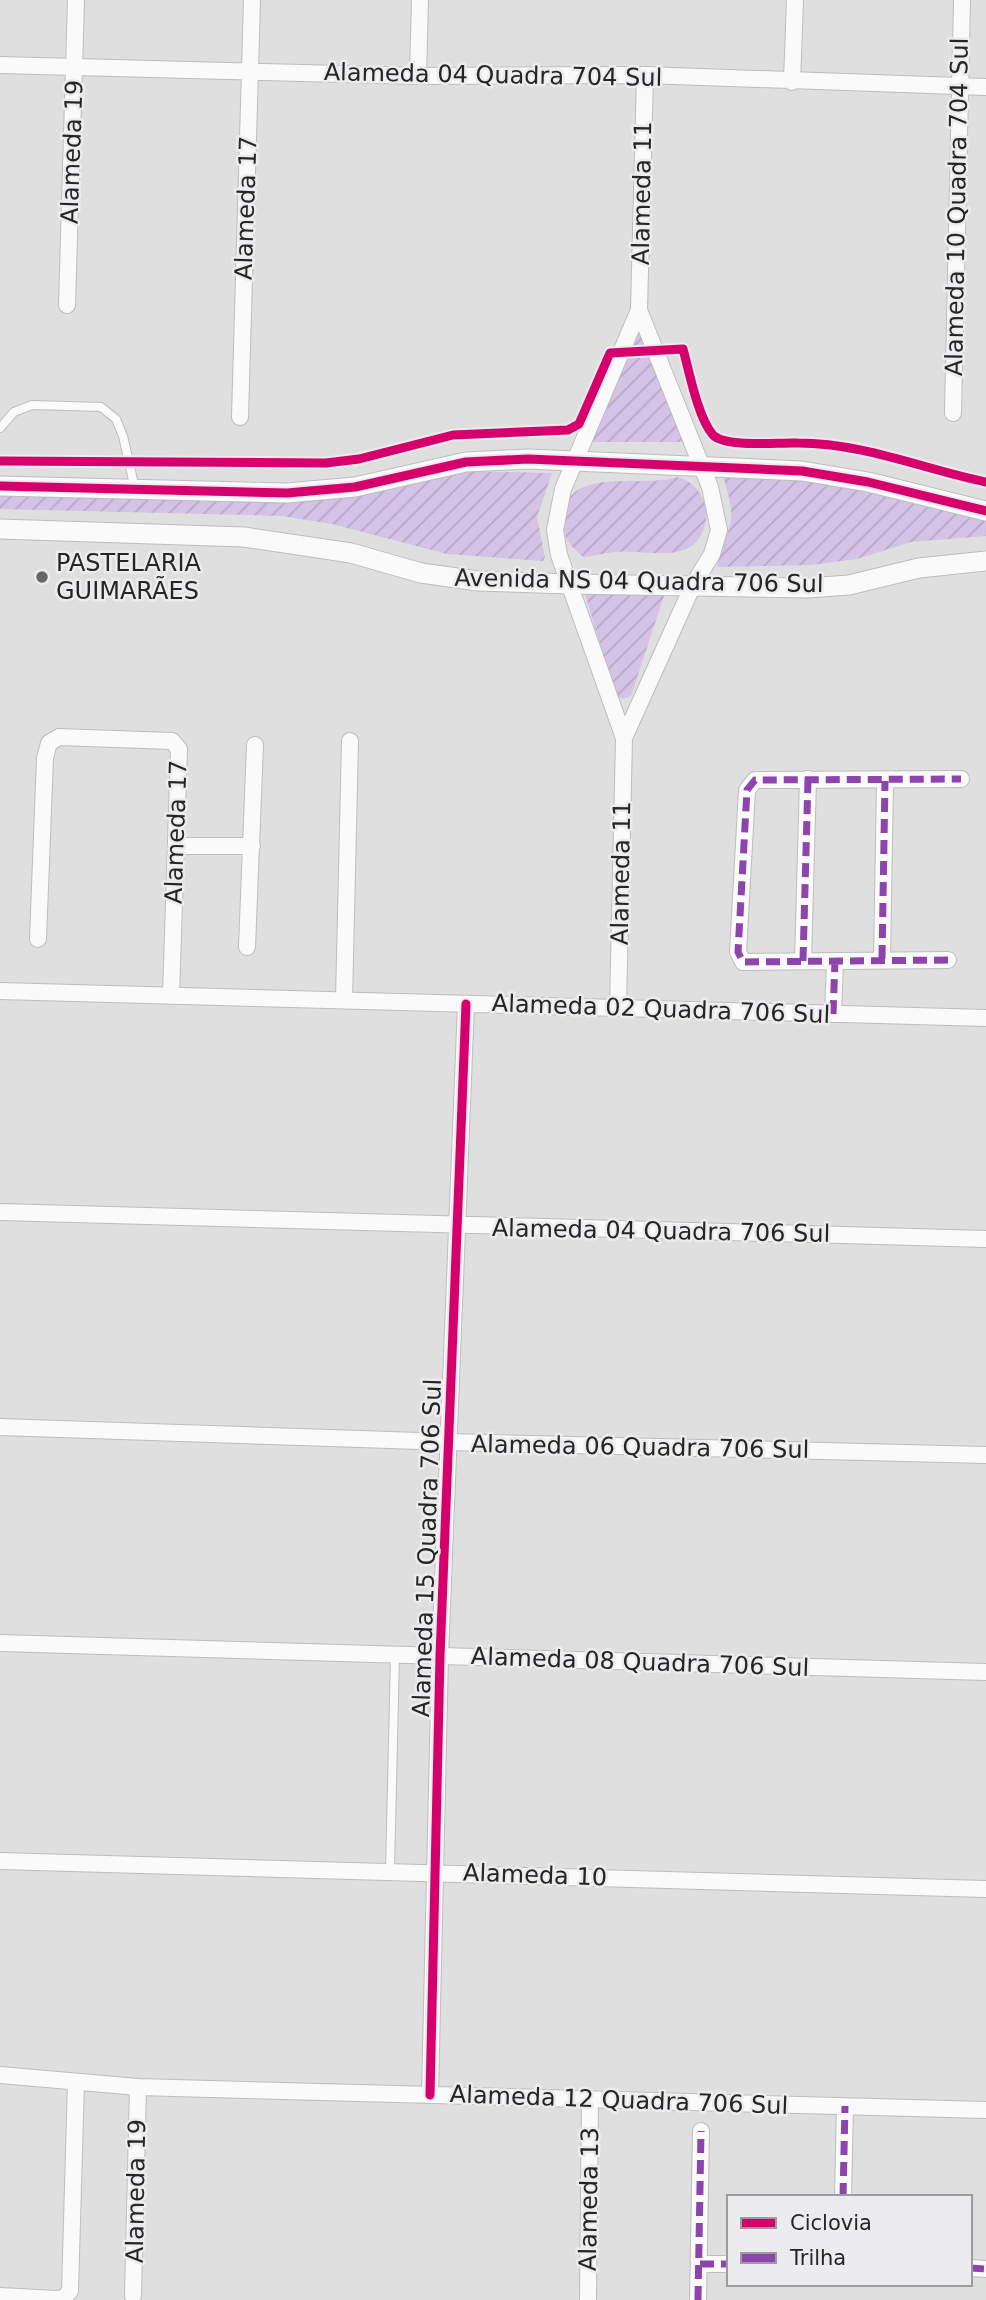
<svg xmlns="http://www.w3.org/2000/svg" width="986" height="2300" font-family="'DejaVu Sans',sans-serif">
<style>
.garden{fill:url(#garden-furrows)}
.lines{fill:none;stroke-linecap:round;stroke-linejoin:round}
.service-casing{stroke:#bdbdbe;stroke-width:10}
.minor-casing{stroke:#bdbdbe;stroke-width:18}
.tertiary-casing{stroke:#bdbdbe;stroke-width:21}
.service{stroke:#fafafa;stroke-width:8}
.minor{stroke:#fafafa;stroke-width:16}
.tertiary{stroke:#fafafa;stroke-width:19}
.quiet{stroke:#8e44ad;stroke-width:7;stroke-dasharray:14 7;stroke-linecap:butt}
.cycleway-casing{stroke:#ecebee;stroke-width:13}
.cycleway{stroke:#d6006c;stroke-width:9}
.poi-dot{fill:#666667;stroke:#ecebee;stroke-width:2.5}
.labels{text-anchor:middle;stroke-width:5;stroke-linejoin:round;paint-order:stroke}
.street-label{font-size:24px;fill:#252526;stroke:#ecebee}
.poi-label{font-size:24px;fill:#252526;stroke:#ecebee;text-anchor:start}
</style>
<defs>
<pattern id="garden-furrows" width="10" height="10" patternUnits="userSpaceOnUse" patternTransform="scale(1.75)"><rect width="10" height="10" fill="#d5c2e7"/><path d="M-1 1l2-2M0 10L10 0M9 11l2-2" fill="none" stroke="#b7a7c6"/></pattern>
</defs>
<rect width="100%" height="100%" fill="#dfdfe0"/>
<path class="garden" d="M639,314L686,442H586Z
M455,471L552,473L537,517L545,557L543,561L447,554L332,524L282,516L0,509V492L228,498Z
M723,476C764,478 806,478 848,486C895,496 937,513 986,515V536L911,542L857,559L811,565L718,567C714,553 727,539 730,525C734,509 727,491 723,476Z
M677,477C690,480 700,490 704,502C708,512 707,517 704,528C692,567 643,548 615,552C604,553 594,556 583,557C569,545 560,534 563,515C570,465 641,489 677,477Z
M584,591L665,593L631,696L623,699L615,695Z"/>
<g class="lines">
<defs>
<path id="service" d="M0,428L14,412L32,405L101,407L116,419L123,436L135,489
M390,1871L395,1654"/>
<path id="minor" d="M0,65L418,76L645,75L986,87
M418,76L420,0
M792,82L795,0
M67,305L76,0
M953,413L962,0
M240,417L252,0
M624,738L693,585L712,554L719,530L710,487L639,310
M176,846H252
M38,939L45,758L49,743L59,737L172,741L179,749L171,996
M247,947L255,745
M882,959L885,781
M948,960L743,962L738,952L747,790L755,780L961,779
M803,961L808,779
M0,991L986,1018
M344,1000L350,741
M618,1008L624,738L559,555L555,530L563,489L639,310L645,75
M833,1014L835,961
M0,1212L986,1239
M0,1427L450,1442L986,1455
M0,1643L986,1672
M0,1861L986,1889
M0,2075L138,2087L986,2110
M430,2095L440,1656L466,1004
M843,2197L845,2106
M700,2264H729
M970,2268L986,2269
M0,2296L57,2299L64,2298L70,2291L76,2082
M133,2296L138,2087
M588,2300L590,2099
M698,2300L701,2131"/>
<path id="tertiary" d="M0,486L287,493L355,487L466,462L528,459L802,471L868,482L986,511
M0,529L244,537L351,553L421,573L478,581L569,584L808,588L849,585L919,568L986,561"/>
</defs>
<use href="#service" class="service-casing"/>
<use href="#minor" class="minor-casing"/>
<use href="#tertiary" class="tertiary-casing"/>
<use href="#service" class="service"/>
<use href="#minor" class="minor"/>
<use href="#tertiary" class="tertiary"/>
<path class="quiet" d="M882,959L885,781
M948,960L743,962L738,952L747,790L755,780L961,779
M803,961L808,779
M833,1014L835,961
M843,2197L845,2106
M700,2264H729
M970,2268L986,2269
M698,2300L701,2131"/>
<defs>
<path id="cycleway" d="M0,461L326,463L359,459L453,435L568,430L579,424L610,353L683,349C689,371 698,418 713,435C726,448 779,442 798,443C863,443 923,469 986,482
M0,486L287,493L355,487L466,462L528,459L802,471L868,482L986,511
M430,2095L440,1656L466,1004"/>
</defs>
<use href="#cycleway" class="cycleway-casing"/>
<use href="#cycleway" class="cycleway"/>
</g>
<circle class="poi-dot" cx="42" cy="577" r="7"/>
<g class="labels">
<g class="street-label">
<text transform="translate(493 75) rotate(1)" y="8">Alameda 04 Quadra 704 Sul</text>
<text transform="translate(72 152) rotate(-88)" y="8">Alameda 19</text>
<text transform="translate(642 193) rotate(-89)" y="8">Alameda 11</text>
<text transform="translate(957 207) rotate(-89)" y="8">Alameda 10 Quadra 704 Sul</text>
<text transform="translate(246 208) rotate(-88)" y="8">Alameda 17</text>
<text transform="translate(639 581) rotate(1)" y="8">Avenida NS 04 Quadra 706 Sul</text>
<text transform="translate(176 832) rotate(-88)" y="8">Alameda 17</text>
<text transform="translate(621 873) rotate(-89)" y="8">Alameda 11</text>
<text transform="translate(661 1009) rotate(2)" y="8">Alameda 02 Quadra 706 Sul</text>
<text transform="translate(661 1231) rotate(1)" y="8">Alameda 04 Quadra 706 Sul</text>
<text transform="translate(640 1447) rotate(1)" y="8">Alameda 06 Quadra 706 Sul</text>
<text transform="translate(427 1548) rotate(-88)" y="8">Alameda 15 Quadra 706 Sul</text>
<text transform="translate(640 1662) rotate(2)" y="8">Alameda 08 Quadra 706 Sul</text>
<text transform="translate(535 1875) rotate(2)" y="8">Alameda 10</text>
<text transform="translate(619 2100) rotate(2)" y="8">Alameda 12 Quadra 706 Sul</text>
<text transform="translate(136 2191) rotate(-89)" y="8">Alameda 19</text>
<text transform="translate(589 2199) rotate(-89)" y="8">Alameda 13</text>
</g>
<g class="poi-label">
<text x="56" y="571">PASTELARIA<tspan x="56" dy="28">GUIMARÃES</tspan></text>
</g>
</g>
<rect x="727" y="2195" width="245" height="91" fill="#ecebee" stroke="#9c9c9e" stroke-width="2"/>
<rect x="741" y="2218" width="35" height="10" fill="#d6006c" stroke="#9c9c9e" stroke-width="2"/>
<text x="790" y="2230" font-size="21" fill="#252526">Ciclovia</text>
<rect x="741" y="2253" width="35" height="10" fill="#8e44ad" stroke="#9c9c9e" stroke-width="2"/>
<text x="790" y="2265" font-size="21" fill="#252526">Trilha</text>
</svg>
